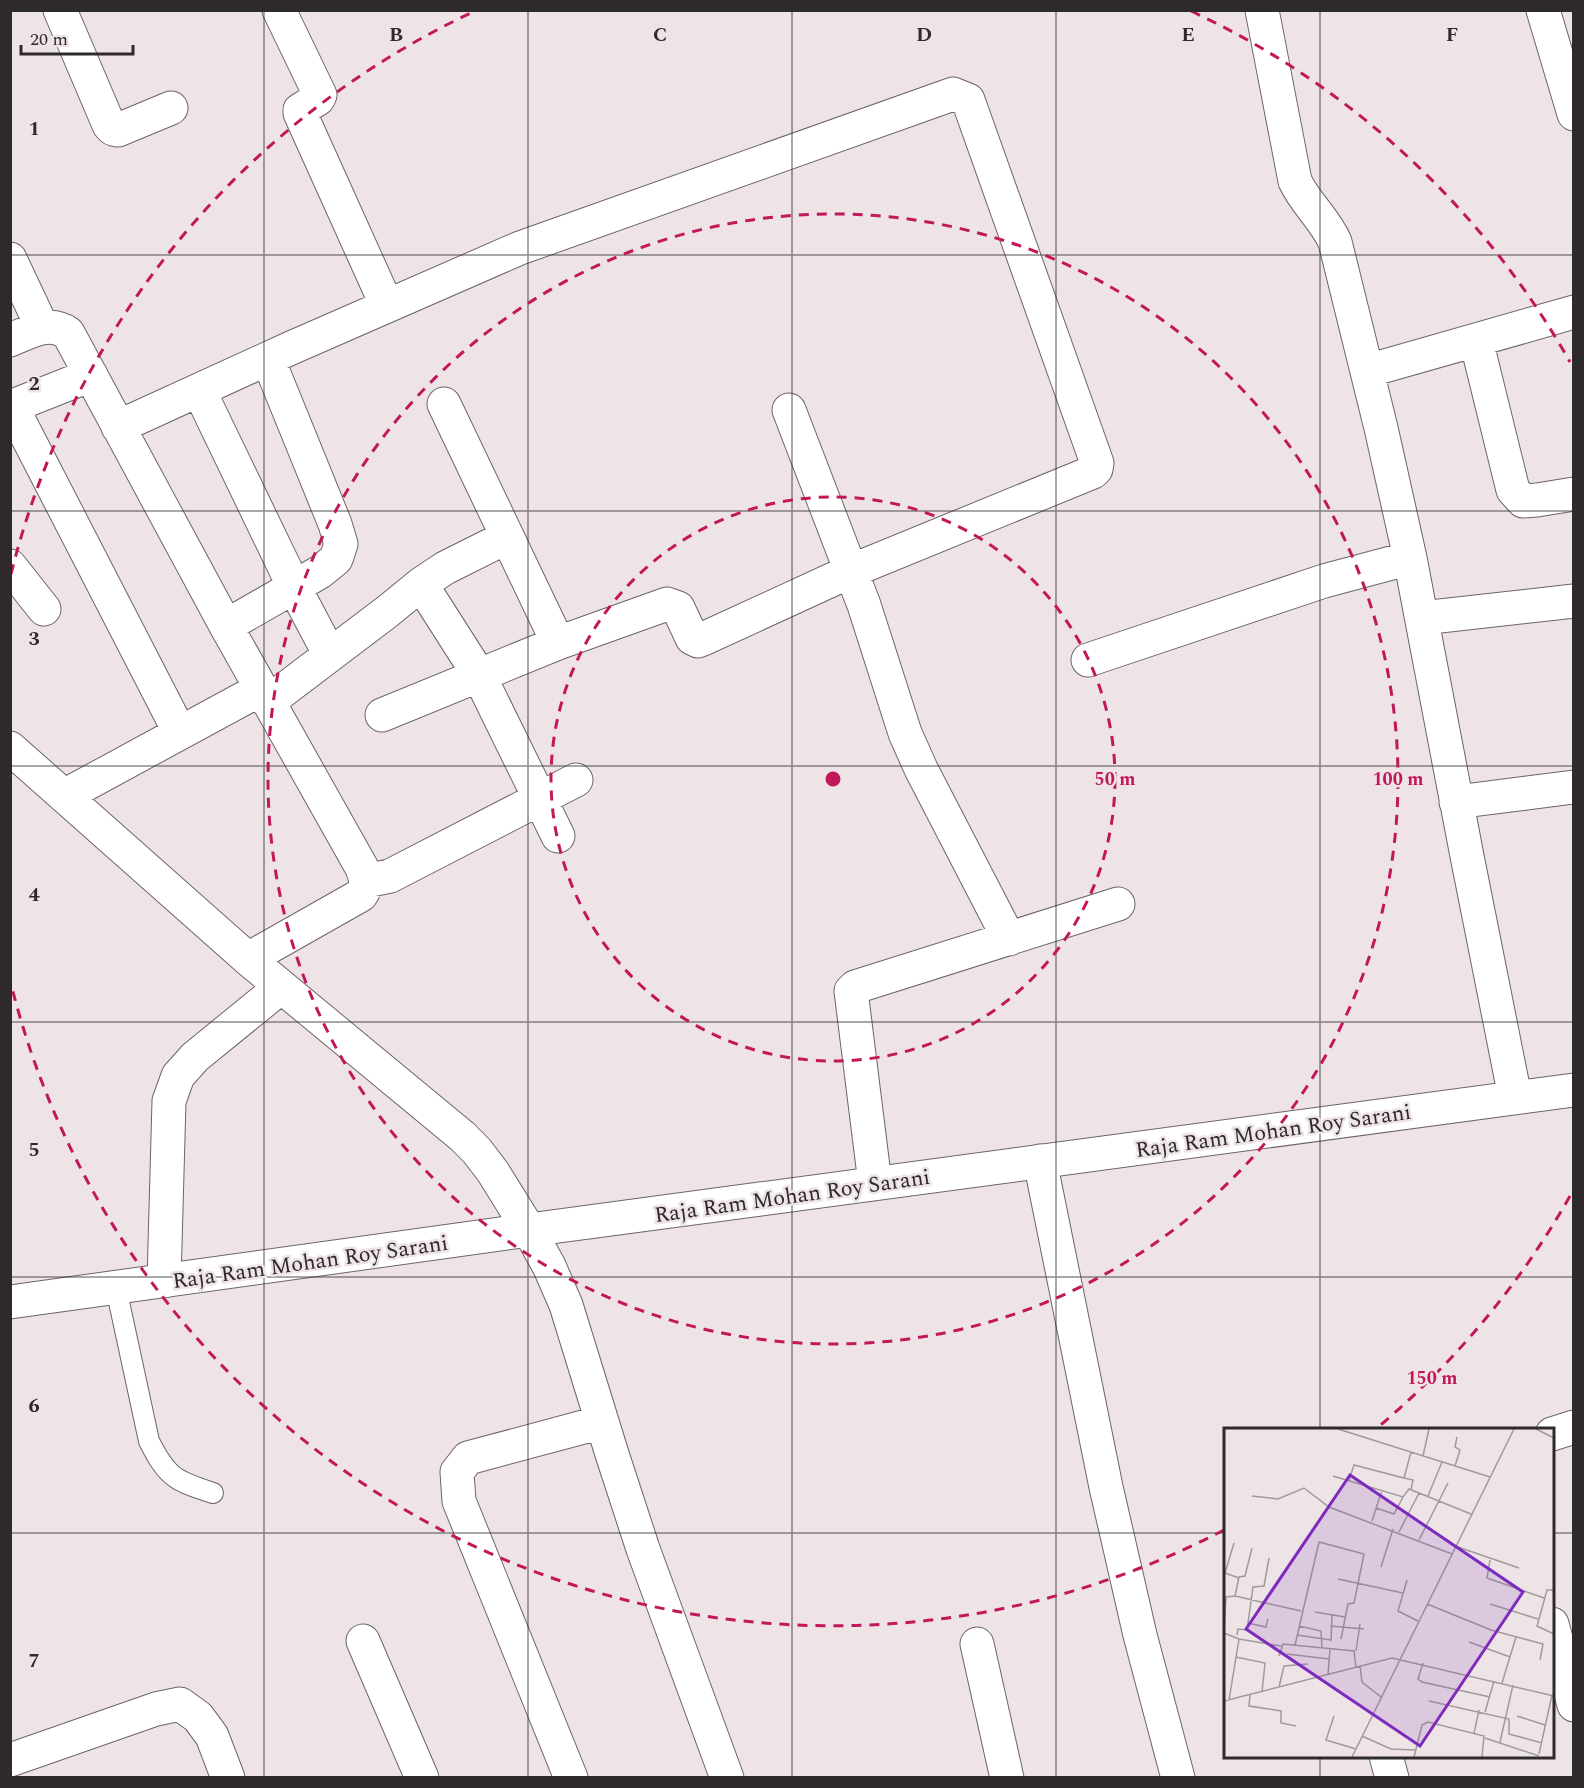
<svg xmlns="http://www.w3.org/2000/svg" width="1584" height="1788" font-family="Spectral,serif">
<style>
.lines{fill:none;stroke-linecap:round;stroke-linejoin:round}
.lane-casing{stroke:#6d6466;stroke-width:22}
.street-casing{stroke:#6d6466;stroke-width:35}
.secondary-casing{stroke:#6d6466;stroke-width:35}
.lane{stroke:#fff;stroke-width:20}
.street{stroke:#fff;stroke-width:33}
.secondary{stroke:#fff;stroke-width:33}
.grid{fill:none;stroke:#2e2a2b;stroke-width:1.5;stroke-opacity:0.55}
.ring{fill:none;stroke:#c2185b;stroke-width:3;stroke-dasharray:10 8}
.labels{text-anchor:middle;stroke-width:5;stroke-linejoin:round;paint-order:stroke}
.street-label{font-size:22px;fill:#2e2a2b;stroke:#eee4e6}
.inset-road{fill:none;stroke:#a19a9b;stroke-width:1.5}
.view{fill:#7b2cbf;fill-opacity:0.15;stroke:#7b2cbf;stroke-width:3}
.inset-edge{fill:none;stroke:#2e2a2b;stroke-width:3}
.grid-label{font-size:20px;text-anchor:middle;font-weight:bold;fill:#2e2a2b;stroke:#eee4e6;stroke-width:5;stroke-linejoin:round;paint-order:stroke}
.centre{fill:#c2185b;stroke:#eee4e6;stroke-width:3}
.ring-label{font-size:18px;text-anchor:middle;font-weight:bold;fill:#c2185b;stroke:#eee4e6;stroke-width:5;stroke-linejoin:round;paint-order:stroke}
</style>
<rect width="100%" height="100%" fill="#eee4e6"/>
<g class="lines">
<defs>
<path id="lane" d="M116,1288L149,1441C167,1477 175,1481 213,1493"/>
<path id="street" d="M60,10L109,125L113,129L118,130L171,108
M279,10L320,95L318,99L300,110V113L387,306
M1262,10L1295,181C1305,203 1325,219 1335,242L1381,428L1410,558L1467,856L1515,1097
M1543,10L1574,114
M10,259L42,327
M10,340C30,332 49,320 68,333L226,626L362,868C366,879 368,885 361,895L248,959
M1476,340L1513,490L1523,501L1537,500L1574,494
M1367,371L1574,312
M199,390L294,587L330,655
M444,404L558,643
M10,407L91,375
M12,407L180,733
M789,410L864,605L905,733L921,769L1009,939
M118,427L291,348L520,248L953,94L968,100L1097,463L1096,469L1093,472L851,571L703,639L698,641L692,638L678,608L667,604L558,643L382,715
M10,566L44,609
M421,584L479,675L558,836
M1422,618L1574,601
M226,626L320,572L336,559L341,544L335,524L268,359
M1088,660L1324,581L1410,558
M268,702L388,611L421,584L445,568L507,537
M10,748L248,959L462,1136L477,1151L493,1172L529,1230L549,1266L566,1305L612,1454L643,1549L727,1778
M64,796L261,689
M1456,802L1574,787
M366,881L390,876L576,780
M1040,1161L1106,1487L1140,1635L1178,1778
M875,1183L851,991L855,987L1118,904
M164,1281L169,1101L178,1076L195,1057L281,987
M1552,1434L1574,1427
M1552,1624L1574,1705
M363,1641L422,1778
M977,1644L1007,1778
M1386,1756L1392,1778
M10,1760L156,1709L180,1704L198,1717L212,1736L228,1778
M571,1778L459,1501L457,1472L468,1458L602,1422"/>
<path id="secondary" d="M10,1302L529,1230L1574,1090"/>
</defs>
<use href="#lane" class="lane-casing"/>
<use href="#street" class="street-casing"/>
<use href="#secondary" class="secondary-casing"/>
<use href="#lane" class="lane"/>
<use href="#street" class="street"/>
<use href="#secondary" class="secondary"/>
</g>
<path class="grid" d="M264,10V1778M528,10V1778M792,10V1778M1056,10V1778M1320,10V1430M10,255H1574M10,511H1574M10,766H1574M10,1022H1574M10,1277H1574M10,1533H1226M1552,1533H1574M1320,1756V1778"/>
<g class="ring">
<circle cx="833" cy="779" r="282"/>
<circle cx="833" cy="779" r="565"/>
<path d="M1570 1196A847 847 0 0 1 1377 1428M1224 1530A847 847 0 0 1 11 984M11 574A847 847 0 0 1 475 11M1191 11A847 847 0 0 1 1570 362"/>
</g>
<g class="labels">
<g class="street-label">
<text transform="translate(1273 1130) rotate(-8)" y="8">Raja Ram Mohan Roy Sarani</text>
<text transform="translate(792 1195) rotate(-8)" y="8">Raja Ram Mohan Roy Sarani</text>
<text transform="translate(310 1261) rotate(-8)" y="8">Raja Ram Mohan Roy Sarani</text>
</g>
</g>
<g transform="translate(1224 1428)">
<rect width="330" height="330" fill="#eee4e6"/>
<path class="inset-road" d="M114,1L266,49M312,1L330,10M199,28L205,1M231,38L236,22L231,19L233,9M109,48L179,69L185,61L247,86M180,50L189,52L187,62M125,52L130,37L180,50L187,24M28,68L54,71L80,60L105,79L228,126M204,68L218,34M152,80L170,86L179,69M148,93L158,62M175,104L195,65M195,112L224,55M10,115L1,145L15,150M231,118L295,140M266,132L263,150L320,170M157,139L169,101M114,151L179,165M183,152L174,183L194,193M330,162H323L313,198L330,206M11,168L77,183M203,176L267,202L319,216L316,232M266,176L314,191M91,184L121,189M24,195L42,199L44,191M75,198L97,203L98,220M106,198L140,201M0,202L2,169L11,168L15,149L21,148L28,120M0,205L15,211L5,272M13,207L14,201L23,202L29,159L40,158L45,130M73,207L107,212M15,211L57,218M107,213L108,187M245,214L286,229M71,217L95,114L140,126L130,175L124,176L117,211M132,223L136,196M63,226L105,231M55,228L59,216L130,223L132,240M12,229L41,235L38,264M199,235L194,251L198,254L266,269M136,238L138,254L157,269M104,247L106,221M278,255L292,209M55,259L60,238L84,236M26,267L25,278L57,283V295L72,298M0,273L168,230L330,268M205,273L285,291V306L318,315M261,284L270,253M110,288L102,312L132,321M293,288L321,297M250,305L255,282M138,308L167,321L192,322M261,310L315,328M276,314L289,257M315,326L328,267M128,329L290,1M190,329L198,297L204,294L260,308L258,329"/>
<path class="view" d="M126,47L299,164L196,318L22,201Z"/>
<rect width="330" height="330" class="inset-edge"/>
</g>
<g class="grid-label">
<text x="396" y="41">B</text>
<text x="660" y="41">C</text>
<text x="924" y="41">D</text>
<text x="1188" y="41">E</text>
<text x="1452" y="41">F</text>
<text x="34" y="135">1</text>
<text x="34" y="390">2</text>
<text x="34" y="645">3</text>
<text x="34" y="901">4</text>
<text x="34" y="1156">5</text>
<text x="34" y="1412">6</text>
<text x="34" y="1667">7</text>
</g>
<circle cx="833" cy="779" r="9" class="centre"/>
<g class="ring-label">
<text x="1115" y="785">50 m</text>
<text x="1398" y="785">100 m</text>
<text x="1432" y="1384">150 m</text>
</g>
<rect width="1584" height="1788" fill="none" stroke="#2e2a2b" stroke-width="24"/>
<path d="M21 45v9h112v-9" fill="none" stroke="#2e2a2b" stroke-width="3"/>
<text x="30" y="45" font-size="18" fill="#2e2a2b" stroke="#eee4e6" stroke-width="4.5" paint-order="stroke">20 m</text>
</svg>
